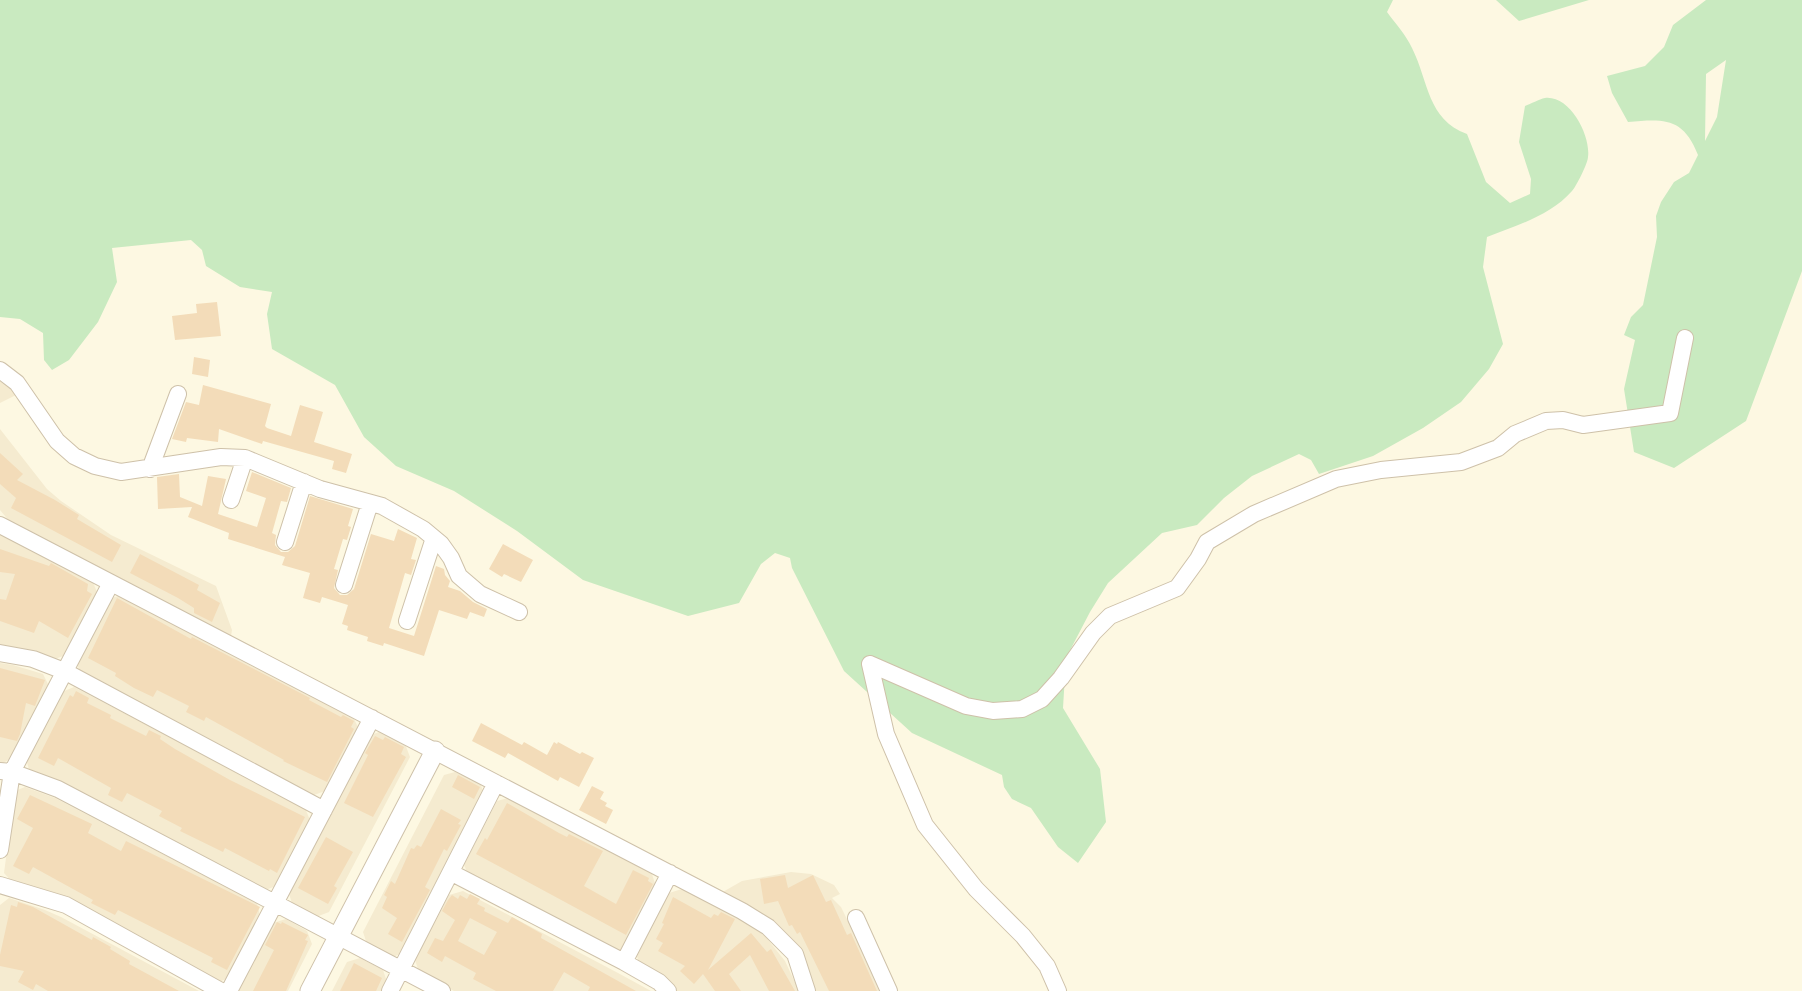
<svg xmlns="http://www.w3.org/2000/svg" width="1802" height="991" font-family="Barlow,sans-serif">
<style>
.residential{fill:#f5ebd0}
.green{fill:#c9eac0;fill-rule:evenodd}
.building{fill:#f3dcb9;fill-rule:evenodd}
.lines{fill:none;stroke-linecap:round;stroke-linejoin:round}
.minor-casing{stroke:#cec1a9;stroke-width:18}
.tertiary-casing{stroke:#cec1a9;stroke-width:21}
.minor{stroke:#fff;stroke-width:16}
.tertiary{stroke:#fff;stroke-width:19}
</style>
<rect width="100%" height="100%" fill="#fdf8e2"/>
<path class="residential" d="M0,377L16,395L0,403Z
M0,429L47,489L61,501L111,535L216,586L232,630L231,636L10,522L0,510Z
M0,533L92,580L97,592L63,656L50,661L0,649Z
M121,595L353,717L359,729L325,791L314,795L81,676L77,663L109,599Z
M0,663L13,665L43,674L49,686L10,759L0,765Z
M74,687L305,808L310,820L276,886L263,891L30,773L26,759L62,692Z
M382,731L405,744L410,757L329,912L316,917L293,906L289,894L371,735Z
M455,772L480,783L485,796L402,953L391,958L367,944L363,932L444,775Z
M25,787L55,798L257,903L260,916L228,978L217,983L14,884L4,873L15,791Z
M508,798L652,874L656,887L623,950L611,953L470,879L464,865L497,801Z
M791,872L811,874L834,885L840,894L832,898L841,907L882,991H814L805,965L721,893L742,881Z
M682,889L741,920L765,936L785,961L799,991H675L640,968L637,956L669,893Z
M463,891L618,973L651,991H454L419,972L415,960L449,895Z
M9,898L45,910L61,917L199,991H0V905Z
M286,919L307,931L312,944L288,991H238L273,923Z
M360,958L383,970L387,982L382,991H332L347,962Z"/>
<path class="green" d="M0,0H1393L1387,12C1395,23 1406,35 1412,48C1429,82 1427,119 1467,134L1486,182L1510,203L1530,194L1531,179L1519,142L1525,106C1531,104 1539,99 1545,98C1570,95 1591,136 1588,157C1588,163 1576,187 1572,191C1550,216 1517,225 1487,237L1483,267L1503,344L1489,369L1461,402L1423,428L1373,456L1319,474L1311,460L1299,454L1252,476L1224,498L1197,525L1162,533L1108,583L1090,612L1066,658L1063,708L1100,769L1106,822L1078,863L1058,847L1031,808L1012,799L1004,787L1002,775L912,733L844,671L792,568L790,558L775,553L761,564L739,603L688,616L583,580L517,531L454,491L396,466L364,437L335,385L272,349L267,314L272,292L240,287L206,266L202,250L191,240L112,248L117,282L98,322L69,360L52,370L44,360L43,333L20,319L0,317Z
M1496,0H1589L1519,21Z
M1706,0H1802V271L1746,421L1674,468L1634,452L1624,389L1635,340L1624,335L1631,317L1643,305L1657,237L1656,216L1661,202L1674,182L1689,173L1698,155C1683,117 1664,119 1628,122L1612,93L1607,76L1645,66L1664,47L1673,25ZM1726,60L1717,117L1705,141L1706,74Z"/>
<path class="building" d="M217,302L221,336L175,340L172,316L197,313L196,304Z
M194,357L210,360L208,377L192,374Z
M203,385L271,404L265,426L267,428L291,436L300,405L323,412L314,442L352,454L346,473L332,469L334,461L263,441L262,444L219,429L218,442L187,438L186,442L172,439L186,402L199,405Z
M0,453L23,474L17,480L55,500L79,515L77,519L121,545L112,562L11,508L16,498L0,484Z
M252,472L291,488L287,502L281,501L272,533L276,535L275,545L281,552H288L295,546L310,496L353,509L348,526L351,527L347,540L343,539L334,569L338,570L334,588L340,595H347L354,589L371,534L394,541L398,529L417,538L411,559L416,560L411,575L405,573L389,628L414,636L436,566L444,569L445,575L450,581L448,587L460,591L473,602L487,609L484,617L470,612L467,619L439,610L424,656L384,643L383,646L367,641L368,637L347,630L348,626L342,624L348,605L322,597L320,603L303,598L310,573L282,565L285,557L228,539L229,533L188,517L192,507L158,509L157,477L179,474L180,497L202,506L208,476L226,479L218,514L257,527L266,498L246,491Z
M503,544L533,560L521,582L504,574L502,577L489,569Z
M0,549L49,566L51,563L88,584L87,591L92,594L68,638L39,621L34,633L0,621V599L6,600L15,574L0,572Z
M140,554L199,585L197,590L220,603L212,622L194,613V608L178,598L130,573Z
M117,598L191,639L192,637L310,698L309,700L341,717L343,715L354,721L351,727L354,729L327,782L283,761L284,760L206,717L204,721L186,712L189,706L157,690L153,697L134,688L115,676L116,673L88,658Z
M0,668L45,680L35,706L26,703L20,734L17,741L0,737Z
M76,691L89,698L87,703L111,715L110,718L146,736L149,730L161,736L160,739L175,749L230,780L305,817L277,873L270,869L269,871L225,848L223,852L180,831L182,828L159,816L162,811L127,793L122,802L108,795L111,788L58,758L54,766L38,758L70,695L73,697Z
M481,723L522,745L524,742L547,755L554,742L557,744L558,742L580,754L582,752L594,758L579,787L560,777L558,781L508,753L505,758L472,741Z
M375,736L383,740L385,737L404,747L401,754L406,757L373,817L344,803L368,755L365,753Z
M458,775L480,787L474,799L452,787Z
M592,786L604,792L600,799L607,803L605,806L613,810L606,824L579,810Z
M30,795L92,824L88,833L121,851L126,841L260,907L227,970L211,962L213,958L118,910L115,915L91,903L93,900L33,867L29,874L13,866L33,828L17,819Z
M507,803L559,833L567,837L569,834L603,851L584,886L616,904L633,870L649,878L648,881L653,884L626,935L476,854L485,838L487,840Z
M441,809L461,820L458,824L461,825L447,851L444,849L425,887L430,890L402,942L388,934L397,918L382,908L387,897L384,895L391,881L395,884L411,848L414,849L417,845L421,847Z
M326,837L353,852L334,886L337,888L328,904L298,888Z
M785,875L788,888L813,875L826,902L831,900L847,935L851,933L877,991H829L800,932L797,934L792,925L789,926L778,901L764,904L760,879Z
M470,894L480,899L477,904L485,908L484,911L508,923L512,917L542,934L541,938L636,991H588L590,987L564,972L553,991H496L473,979L476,973L445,956L442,962L427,953L435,938L443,941L455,920L442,911L448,900L452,895L458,899L460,895L467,899ZM470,918L497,932L484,955L458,941Z
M673,897L711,918L714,914L718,916L721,912L735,919L708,970L751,933L767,952L771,949L795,991H769L750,955L729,974L741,991H715L703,974L694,984L680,971L685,966L658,951L663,943L656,939L664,924L662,923Z
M18,902L33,907L92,940L93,937L111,947L110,949L130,961L129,964L179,991H48L36,984L33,990L18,982L24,971L0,966V955L11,905L17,907Z
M277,922L281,924L282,922L308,935L305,940L308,941L286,991H253L274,950L265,945Z
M354,963L382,978L376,991H340Z"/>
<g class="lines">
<defs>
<path id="minor" d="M0,370L17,383L57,441L74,456L95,466L121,472L221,457L245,458L257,463L320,489L382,506L423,529L441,544L451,558L459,576L480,594L519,612
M150,469L178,394
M231,500L245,458
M0,525L742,911L768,927L795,954L807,991
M285,542L304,482
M344,585L370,503
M407,621L434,538
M0,653L33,659L64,671L324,810
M870,664L966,706L993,711L1022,709L1042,699L1061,678L1093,633L1110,616L1177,588L1198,559L1207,542L1254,514L1336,479L1381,470L1461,462L1498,448L1515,434L1546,421L1563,420L1583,425L1670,413L1685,338
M870,664L886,734L925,825L976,889L1023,936L1047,966L1058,991
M0,771L12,772L58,789L442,991
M0,850L12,772L111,583
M452,873L624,962L659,982L668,991
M0,885L66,905L221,991
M856,918L889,991
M624,962L670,873
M229,991L372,718
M390,991L496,783"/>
<path id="tertiary" d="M310,991L435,751"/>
</defs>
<use href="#minor" class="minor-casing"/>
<use href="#tertiary" class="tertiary-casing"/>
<use href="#minor" class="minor"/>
<use href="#tertiary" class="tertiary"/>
</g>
</svg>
